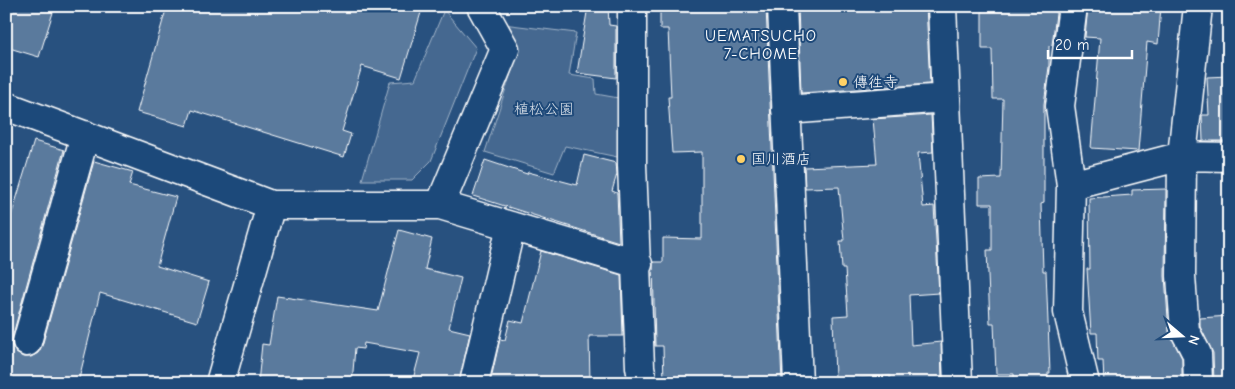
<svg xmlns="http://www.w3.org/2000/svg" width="1235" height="389" font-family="'Comic Neue','Klee One',sans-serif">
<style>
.green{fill:#446890;stroke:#a2b4c8}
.building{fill:#5a7a9d;stroke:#fff}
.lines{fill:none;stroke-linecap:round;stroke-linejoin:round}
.minor-casing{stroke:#fff;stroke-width:31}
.minor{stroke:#1f4a7a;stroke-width:28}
.poi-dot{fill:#ffd166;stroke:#1f4a7a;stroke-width:2}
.labels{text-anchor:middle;stroke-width:4;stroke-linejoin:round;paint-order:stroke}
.poi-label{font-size:15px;fill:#fff;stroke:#1f4a7a;text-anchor:start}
.park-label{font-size:15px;fill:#dae1e9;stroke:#1f4a7a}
.neighbourhood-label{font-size:16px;letter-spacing:1px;fill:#fff;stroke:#1f4a7a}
</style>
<rect width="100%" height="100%" fill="#28517f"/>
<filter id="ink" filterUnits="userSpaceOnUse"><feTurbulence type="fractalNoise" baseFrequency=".02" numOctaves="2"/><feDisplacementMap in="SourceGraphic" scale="10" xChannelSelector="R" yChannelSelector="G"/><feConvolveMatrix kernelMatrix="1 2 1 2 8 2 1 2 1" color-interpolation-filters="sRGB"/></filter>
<g filter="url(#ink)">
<path class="green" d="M444,10L476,48L431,161L412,180H362L390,82L415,80Z
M503,24L576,33L569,75L595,79L596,94L624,99L622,158L565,146L554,173L485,152L516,58Z"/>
<path class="building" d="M6,6H55L39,57L6,47Z
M167,6H423L401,78L362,66L342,131L351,134L344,157L192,110L187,126L137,112Z
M588,6H608L609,25L616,26V78L577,73Z
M671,6L766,7L782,383H664L663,346H655L653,262H663V238L702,239V152L672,153L668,97H671L668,29H660V7Z
M798,6H926L930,84L801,93Z
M982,6H1057L1052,45L1049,46V67L1044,104V203L1041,204L1043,271H1046L1050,373H1048V383H1014V374H996L994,323H990L987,250H992V204H979V179L1001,178L1003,99H993L992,49H982Z
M1088,6H1161L1158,44L1147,42L1138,151L1091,148L1100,38L1085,37Z
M1229,76V141H1203L1202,115H1209L1207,77Z
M931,115L933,152L918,153L923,207L934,206L939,293L909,295L911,345L941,342L942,383H890V376L835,379L833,316L848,315L845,269H842L840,241H844L839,187L805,188L804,167L877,164L873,119Z
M34,141L64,150L12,338V346L16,353L23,357H31L38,353L42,346L94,161L133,172L129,185L176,197L157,266L209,282L197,322L100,293L78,383H6V233Z
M584,155L616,163L617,174L612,191L617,193L619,242L473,196L485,160L527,174L528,172L577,185Z
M1166,189L1165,276L1169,332L1182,358V383H1104L1103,361H1098L1097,333H1091L1087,269H1090L1089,198L1132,195V190Z
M399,230L432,239L425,269L461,278L449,328L470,333L459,383H412L420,353L364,343L363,349L355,348L352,383H258L262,344L269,345L277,296L378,311Z
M541,251L621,275L623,336H589L590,383H490L500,339L505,340L510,320L523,323Z
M1229,316V382L1214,383L1213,353L1200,327V318Z"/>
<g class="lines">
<defs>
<path id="minor" d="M632,6V165L640,367L643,383
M782,6L798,383
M942,6L958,383
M1073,6L1060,106L1071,185L1068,312L1085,383
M6,106L271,205H440L638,264
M786,110L946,98
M1071,185L1182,156L1229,157
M440,205L505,49L481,6
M27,342L85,135
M220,383L271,205
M474,383L511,226
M1198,383L1197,354L1185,331L1181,276L1182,156L1198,6"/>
</defs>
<use href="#minor" class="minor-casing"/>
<use href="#minor" class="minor"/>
</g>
</g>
<g class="poi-dot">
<circle cx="843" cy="82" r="5"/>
<circle cx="741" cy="159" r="5"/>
</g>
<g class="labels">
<g class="poi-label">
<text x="853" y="87">傳徃寺</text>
<text x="751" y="164">国川酒店</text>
</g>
<g class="park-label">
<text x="544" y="114">植松公園</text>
</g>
<g class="neighbourhood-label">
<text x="761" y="41">UEMATSUCHO<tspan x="761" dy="18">7-CHOME</tspan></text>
</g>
</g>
<rect width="1235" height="389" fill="none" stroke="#1f4a7a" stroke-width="25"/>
<rect x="12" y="12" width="1210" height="364" fill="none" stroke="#fff" stroke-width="2" filter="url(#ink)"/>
<g transform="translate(1182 336) rotate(109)" stroke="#1f4a7a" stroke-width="4" paint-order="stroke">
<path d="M0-4L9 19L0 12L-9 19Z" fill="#ffffff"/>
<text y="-8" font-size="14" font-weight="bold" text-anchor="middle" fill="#ffffff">N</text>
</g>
<path d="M1048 50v8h84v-8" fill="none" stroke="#ffffff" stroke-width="2.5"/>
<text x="1055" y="50" font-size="15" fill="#ffffff" stroke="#1f4a7a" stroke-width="4" paint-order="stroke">20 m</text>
</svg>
